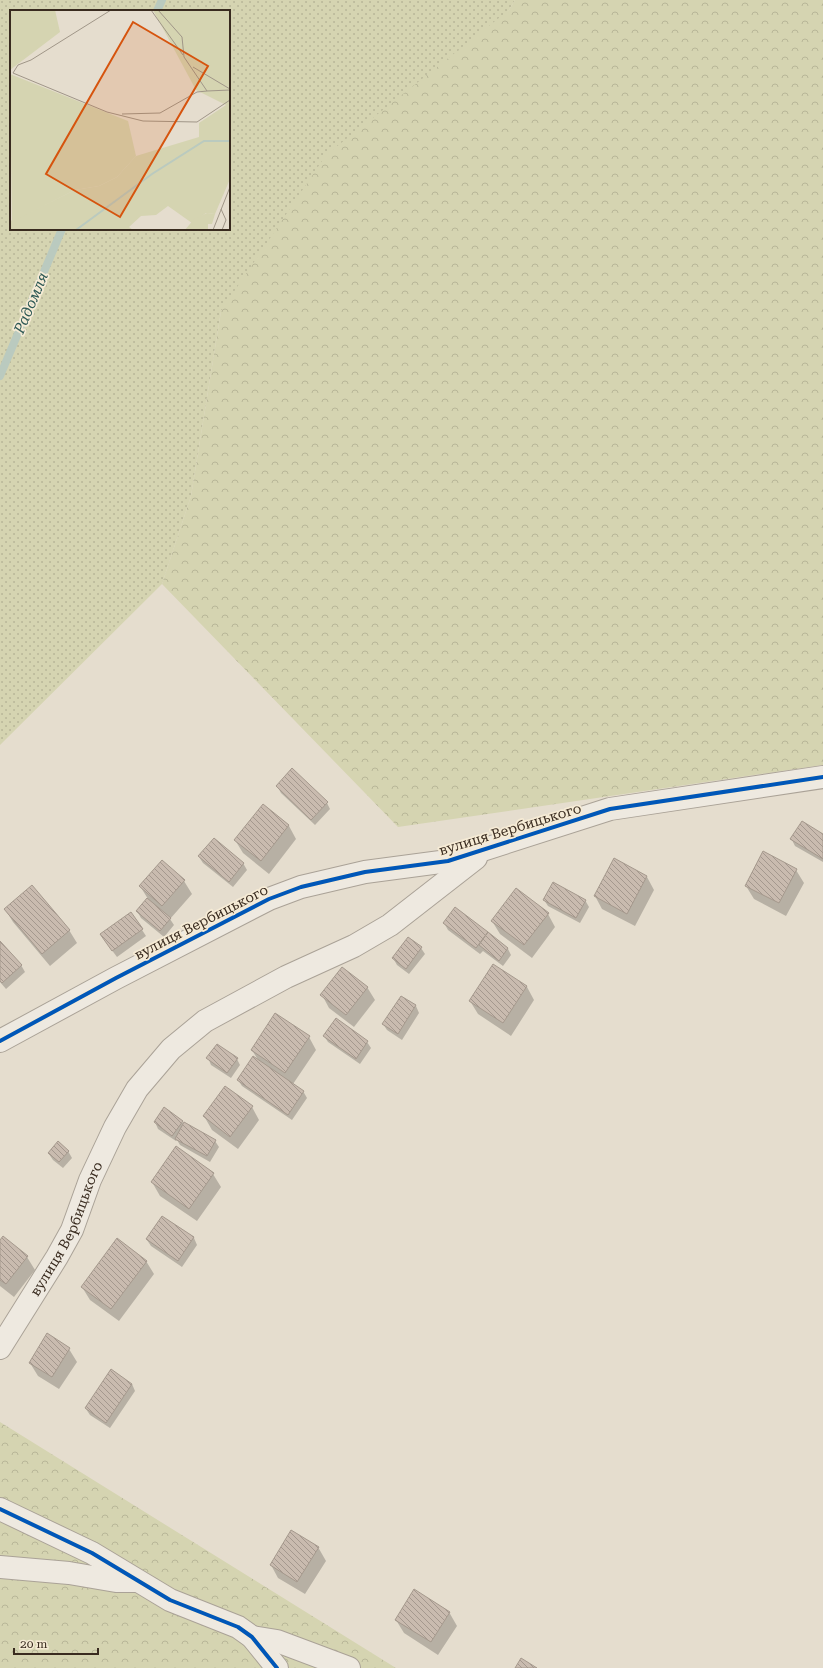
<svg xmlns="http://www.w3.org/2000/svg" width="823" height="1668" font-family="'Roboto Serif',serif">
<style>
.grass{fill:url(#grass-dots);fill-rule:evenodd}
.forest{fill:url(#forest-crowns)}
.shadow{fill:#0003}
.lines{fill:none;stroke-linecap:round;stroke-linejoin:round}
.stream{stroke:#bacabf;stroke-width:8}
.building{fill:url(#building-back-hatch);stroke:#a5998d}
.minor-casing{stroke:#aaa297;stroke-width:24}
.minor{stroke:#eee9e0;stroke-width:22}
.cycleway-casing{stroke:#f6ebd5;stroke-width:6}
.cycleway{stroke:#0057b8;stroke-width:4}
.labels{text-anchor:middle;stroke-width:3.5;stroke-linejoin:round;paint-order:stroke}
.street-label{font-size:14px;fill:#392b1f;stroke:#f6ebd5}
.water-label{font-size:15px;font-style:italic;fill:#2e5955;stroke:#f6ebd5}
.inset-river{fill:none;stroke:#bacabf;stroke-width:2}
.inset-road{fill:none;stroke:#a09688;stroke-width:1}
.view{fill:#d6540e;fill-opacity:0.15;stroke:#d6540e;stroke-width:2}
.inset-edge{fill:none;stroke:#392b1f;stroke-width:2}
</style>
<defs>
<pattern id="grass-dots" width="8" height="8" patternUnits="userSpaceOnUse"><rect width="8" height="8" fill="#d5d4b1"/><path d="M2 2h.1M6 6h.1" fill="none" stroke="#b8b698" stroke-width="1.8" stroke-linecap="round"/></pattern>
<pattern id="forest-crowns" width="20" height="18" patternUnits="userSpaceOnUse"><rect width="20" height="18" fill="#d5d4b1"/><path d="M2 6a3 3 0 1 1 6 0M12 15a3 3 0 1 1 6 0" fill="none" stroke="#b8b698"/></pattern>
<pattern id="building-back-hatch" width="6" height="6" patternUnits="userSpaceOnUse"><rect width="6" height="6" fill="#c9bbaf"/><path d="M-1 5l2 2M0 0l6 6M5-1l2 2" fill="none" stroke="#a4988e"/></pattern>
</defs>
<rect width="100%" height="100%" fill="#e5ddce"/>
<path class="grass" d="M0,0H515L509,10L221,311L191,496L162,584L0,745ZM11,11H229V229H11Z"/>
<path class="forest" d="M515,0H823V765L398,827L162,584L191,496L221,311L326,155L509,10Z
M0,1422L396,1668H0Z"/>
<path class="shadow" d="M277,786L327,803L330,809L315,825L281,793Z
M263,805L289,826L296,839L269,874L243,853L235,840Z
M823,835V862L795,846L792,840Z
M199,857L243,863L247,870L233,887L203,863Z
M796,870L804,883L786,916L754,899L746,886Z
M647,877L654,890L635,926L602,909L595,896Z
M184,881L192,894L170,919L174,925L164,937L141,918L137,911L148,899L140,886Z
M544,900H585L589,907L580,923L548,906Z
M5,909L69,930L77,943L50,966L13,922Z
M455,909L508,949L511,955L503,966L483,951L480,954L448,930L444,923Z
M131,913L146,936L117,957L105,941Z
M548,914L555,927L532,958L500,934L492,921Z
M0,942L21,965L25,972L6,989L0,982Z
M421,948L425,954L409,974L397,965L393,958Z
M493,965L527,987L534,1000L511,1036L478,1014L470,1001Z
M367,987L375,1000L354,1027L329,1008L322,995Z
M401,997L416,1006L419,1013L402,1040L387,1030L383,1024Z
M336,1020L367,1042L371,1048L360,1064L328,1042L324,1036Z
M309,1037L316,1050L293,1084L303,1091L307,1098L292,1120L242,1086L238,1080L258,1060L252,1050Z
M208,1058L237,1059L240,1065L231,1078L211,1065Z
M252,1107L259,1120L238,1149L212,1130L204,1116Z
M155,1122H182L184,1125L215,1141L219,1147L210,1162L180,1145L177,1140L176,1141L158,1129Z
M68,1151L72,1158L63,1168L53,1160L49,1154Z
M213,1174L221,1187L197,1221L160,1196L152,1182Z
M162,1217L194,1238L197,1245L182,1267L151,1246L147,1240Z
M0,1241L27,1257L35,1270L14,1297L0,1286Z
M146,1261L154,1274L119,1321L90,1300L82,1287Z
M69,1349L77,1362L59,1389L38,1376L30,1363Z
M132,1384L135,1391L110,1428L90,1415L86,1409Z
M318,1547L326,1561L305,1594L278,1578L271,1565Z
M449,1612L457,1626L438,1655L404,1633L396,1620Z"/>
<g class="lines">
<path class="stream" d="M157,11L162,0
M0,376L62,229"/>
</g>
<path class="building" d="M292,768L328,802L311,820L276,786Z
M263,804L289,825L261,861L234,840Z
M802,821L823,834V859L790,839Z
M214,838L244,863L229,882L198,856Z
M763,851L797,869L779,903L745,886Z
M614,858L647,876L627,914L594,896Z
M162,860L185,880L162,906L139,886Z
M553,882L586,900L576,918L543,900Z
M32,885L70,930L42,954L4,909Z
M516,888L549,913L524,945L491,921Z
M147,898L171,918L160,931L136,911Z
M455,907L488,932L476,948L443,923Z
M131,912L143,929L112,951L100,934Z
M488,932L508,948L499,961L479,945Z
M408,937L422,947L406,969L392,958Z
M0,941L22,965L2,983L0,981Z
M493,964L527,986L503,1023L469,1001Z
M342,967L368,987L346,1015L320,995Z
M401,996L416,1005L398,1034L382,1024Z
M275,1013L310,1036L285,1073L251,1050Z
M336,1018L368,1041L356,1059L323,1036Z
M217,1044L238,1058L227,1073L206,1058Z
M253,1056L304,1091L288,1115L237,1080Z
M225,1086L253,1106L230,1137L203,1116Z
M164,1107L183,1121L172,1136L154,1122Z
M184,1122L216,1140L207,1156L175,1139Z
M58,1141L69,1151L59,1162L48,1153Z
M176,1146L214,1173L189,1209L151,1182Z
M162,1216L194,1237L178,1261L146,1239Z
M3,1236L28,1256L6,1284L0,1280V1240Z
M117,1238L147,1261L111,1309L81,1287Z
M47,1333L70,1348L52,1377L29,1363Z
M111,1369L132,1384L106,1423L85,1408Z
M291,1530L319,1547L297,1582L270,1565Z
M414,1589L450,1612L431,1642L395,1620Z
M521,1658L537,1668H515Z"/>
<g class="lines">
<defs>
<g id="minor">
<path d="M0,1041L116,978L269,899L301,887L365,872L448,861L610,809L823,777"/>
<path id="s1" d="M0,1348L57,1257L72,1230L90,1180L115,1127L137,1089L171,1049L205,1021L286,977L354,946L390,925L476,858"/>
<path d="M0,1509L92,1553L170,1600L238,1627L252,1637L277,1668"/>
<path d="M0,1567L69,1573L116,1581H136"/>
<path d="M252,1637L277,1641L349,1668"/>
</g>
</defs>
<use href="#minor" class="minor-casing"/>
<use href="#minor" class="minor"/>
<defs>
<path id="cycleway" d="M0,1041L116,978L269,899L301,887L365,872L448,861L610,809L823,777
M0,1509L92,1553L170,1600L238,1627L252,1637L277,1668"/>
</defs>
<use href="#cycleway" class="cycleway-casing"/>
<use href="#cycleway" class="cycleway"/>
</g>
<g class="labels">
<g class="street-label">
<text transform="translate(510 829) rotate(-17)" y="5">вулиця Вербицького</text>
<text transform="translate(201 922) rotate(-27)" y="5">вулиця Вербицького</text>
<text dy="5" stroke="none"><textPath href="#s1" startOffset="137">вулиця Вербицького</textPath></text>
</g>
<g class="water-label">
<text transform="translate(31 303) rotate(-67)" y="5">Радомля</text>
</g>
</g>
<g transform="translate(10 10)">
<rect width="220" height="220" fill="#e5ddce"/>
<path d="M220,75V169L205,204L196,203L182,213L158,196L146,205L131,206L119,217L123,220H0V209L2,211L65,180L89,176L107,167L126,146L189,127V113L216,95L186,80H214Z" fill="#d5d4b1"/>
<path d="M0,0H45L50,22L0,60ZM143,0H220V75L214,80H186ZM0,64L118,111L126,146L107,167L89,176L65,180L2,212ZM197,203L205,204L202,214H198V220H175L184,209Z" fill="#d5d4b1"/>
<path class="inset-river" d="M66,220L142,164L194,131H220"/>
<path class="inset-road" d="M101,0L21,50L8,55L3,63L97,102L133,111L187,112L220,90M141,0L173,45M148,0L172,27L174,47L197,81L220,80M183,57L220,79M112,104L150,103L187,82L197,81M211,199L216,210L212,220M203,220L220,177"/>
<path class="view" d="M123,12L198,56L110,207L36,164Z"/>
<rect width="220" height="220" class="inset-edge"/>
</g>
<path d="M14 1648v6h84v-6" fill="none" stroke="#392b1f" stroke-width="2"/>
<text x="20" y="1648" font-size="12" fill="#392b1f" stroke="#f6ebd5" stroke-width="3" paint-order="stroke">20 m</text>
</svg>
